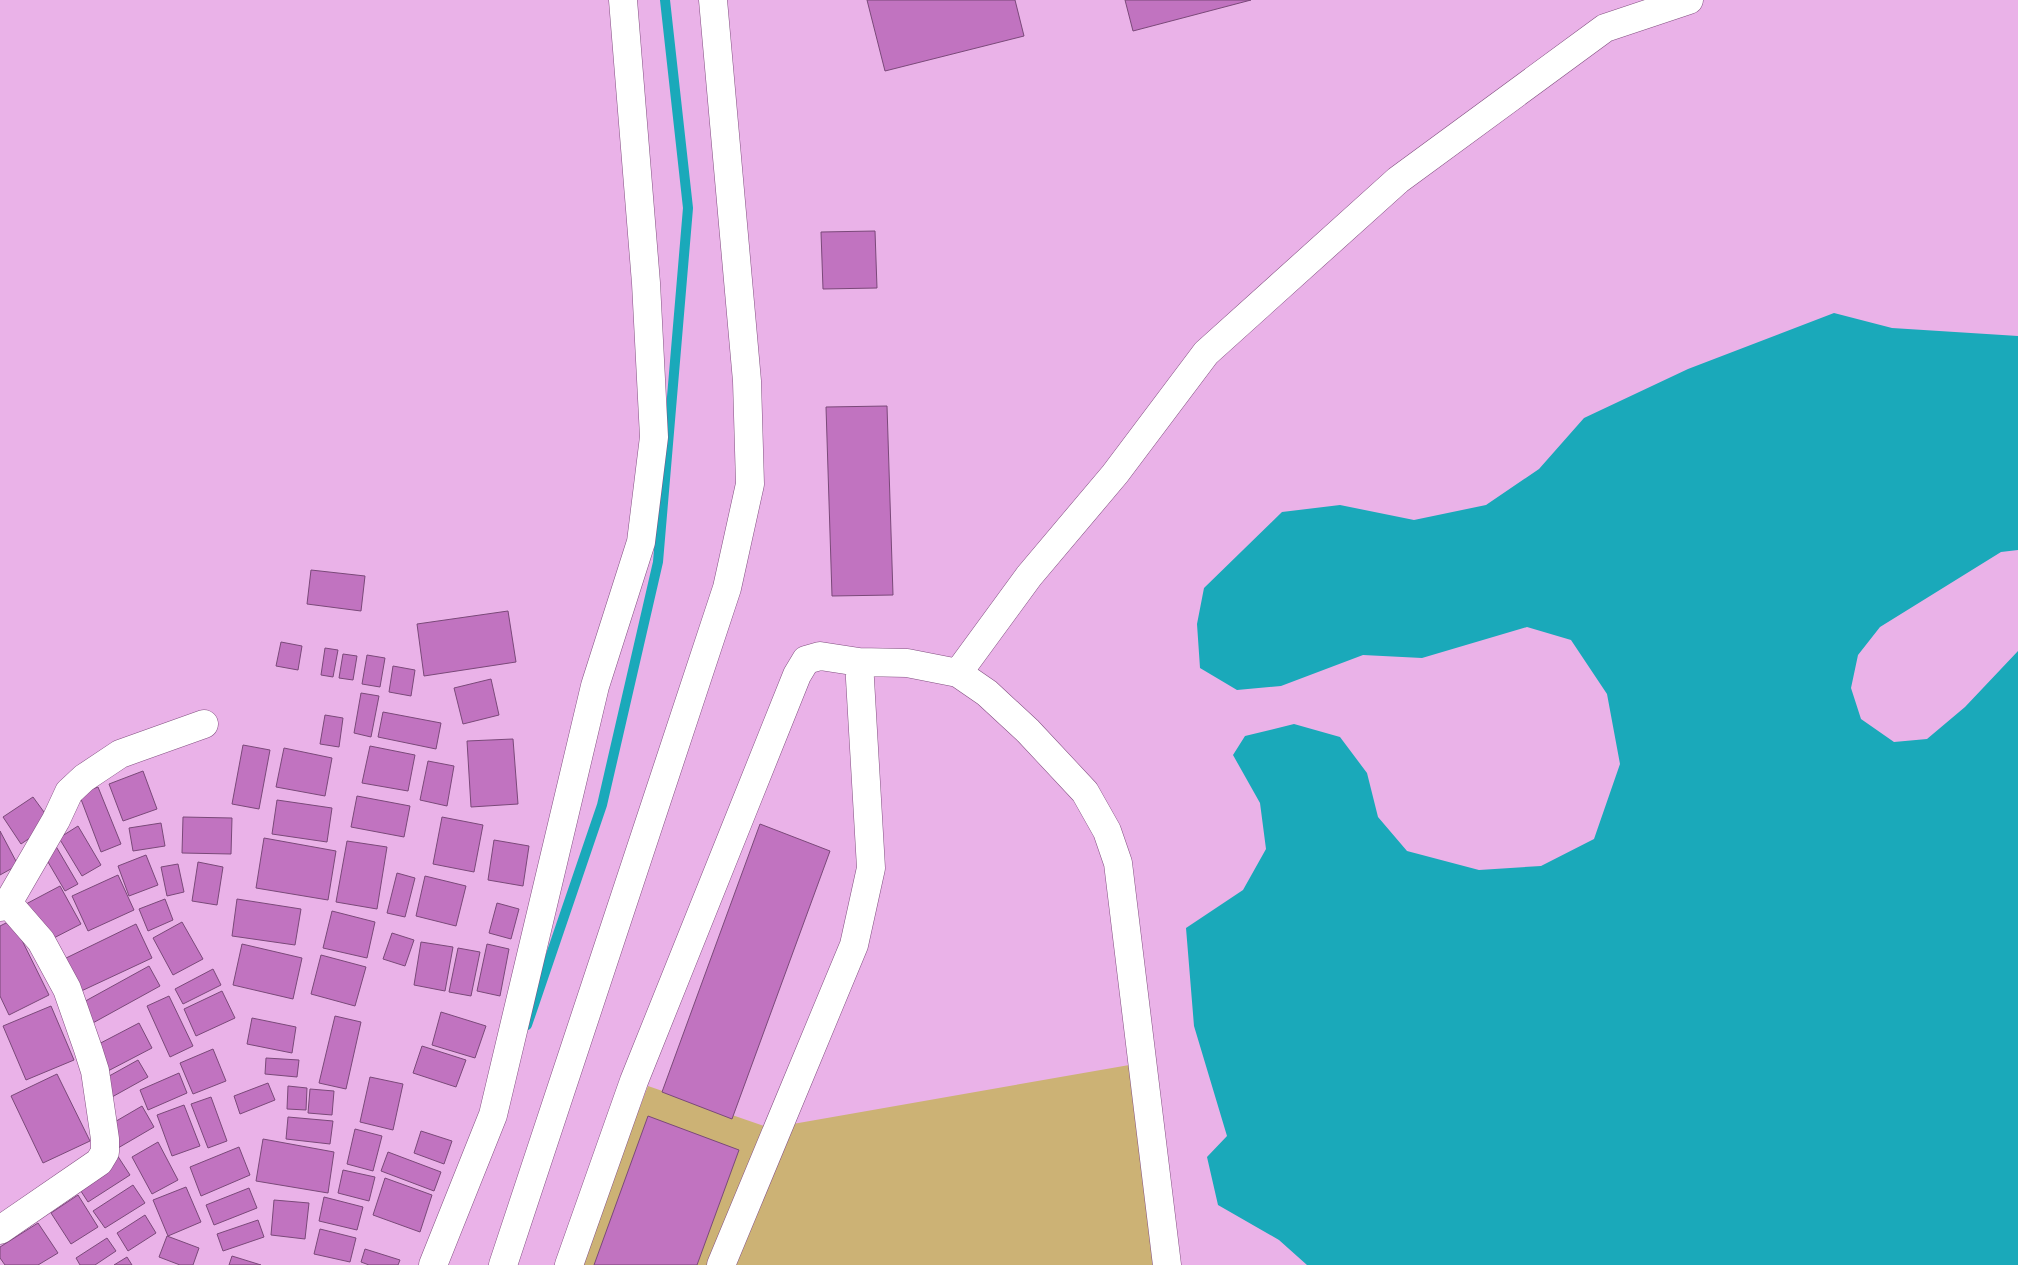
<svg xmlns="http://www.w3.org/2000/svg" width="2018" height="1265" font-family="Literata,serif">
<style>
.green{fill:#ccb275}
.water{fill:#1aa9ba}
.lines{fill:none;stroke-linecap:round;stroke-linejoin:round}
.stream{stroke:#1aa9ba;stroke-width:10}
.building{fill:#c173c0;stroke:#7a4979}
.minor-casing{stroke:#825081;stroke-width:29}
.minor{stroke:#fff;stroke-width:28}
</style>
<rect width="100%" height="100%" fill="#eab2e8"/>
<path class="green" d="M1135,1064L1156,1265H579L648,1086L770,1128Z"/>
<path class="water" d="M1834,313L1892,328L2018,336V550L2001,552L1880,627L1858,655L1851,688L1861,719L1894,742L1927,739L1965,707L2018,651V1265H1307L1279,1240L1218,1205L1207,1157L1227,1136L1194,1026L1186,928L1243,890L1266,849L1260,803L1233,755L1245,736L1294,724L1340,737L1367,773L1378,817L1407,851L1479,870L1541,866L1594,839L1620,764L1607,694L1571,640L1527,627L1422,658L1363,655L1281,686L1237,690L1200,668L1197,624L1204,588L1282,512L1340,505L1414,520L1486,505L1539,469L1584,418L1688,369Z"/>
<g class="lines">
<path class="stream" d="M527,1025L602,805L658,562L688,208L665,0"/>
</g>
<path class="building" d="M867,0H1015L1024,36L885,71Z
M1125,0H1251L1133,31Z
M875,231L877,288L823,289L821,232Z
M887,406L893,595L832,596L826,407Z
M311,570L365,576L361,611L307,604Z
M508,611L516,662L424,676L417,624Z
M281,642L302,646L298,670L276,666Z
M325,648L338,650L333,677L321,675Z
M343,654L357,656L353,680L339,678Z
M367,655L385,658L380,687L362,684Z
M393,666L415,670L411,696L389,692Z
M491,679L499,715L463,724L454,688Z
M361,693L379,696L371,737L354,733Z
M383,712L441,723L436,749L378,737Z
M325,715L343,718L339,747L320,744Z
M513,739L518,804L471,807L467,741Z
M243,745L270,750L259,809L232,804Z
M370,746L415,755L408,791L362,783Z
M284,748L332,758L325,796L276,787Z
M428,761L454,766L447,806L420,800Z
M143,771L157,809L123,821L109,784Z
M98,787L121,844L101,852L79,794Z
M357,796L410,806L404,837L351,827Z
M33,797L52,823L21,844L3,817Z
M277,800L332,808L327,842L272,834Z
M183,817L232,818L231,854L182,853Z
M442,817L483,825L474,872L433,864Z
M161,823L165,846L133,851L129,828Z
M760,824L830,851L732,1119L662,1092Z
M78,826L101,865L82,876L59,838Z
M0,831L18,865L0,875Z
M264,838L336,851L328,900L256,888Z
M494,840L529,846L523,886L488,880Z
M347,841L387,847L377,909L336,902Z
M54,843L78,884L65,891L41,850Z
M146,855L158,885L129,896L118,866Z
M198,862L223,867L217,905L192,901Z
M178,864L184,892L167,896L161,867Z
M397,873L415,878L405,917L387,913Z
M118,875L134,910L88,931L72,896Z
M425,876L466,886L456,926L416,916Z
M60,886L81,924L46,942L26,904Z
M165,899L173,920L148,931L139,909Z
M237,899L301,909L295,945L232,936Z
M497,903L519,909L511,939L489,933Z
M332,911L375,922L367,958L323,948Z
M12,920L49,995L9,1015L0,996V926Z
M182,922L203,959L173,975L153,938Z
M136,924L152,958L77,993L62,960Z
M392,933L414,940L405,966L383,959Z
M421,942L453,947L445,991L414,985Z
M242,944L302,958L293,999L233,985Z
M487,944L509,949L500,996L477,991Z
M458,948L480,952L471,996L449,992Z
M321,955L366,967L355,1006L311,994Z
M149,966L160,986L91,1024L80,1004Z
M213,969L221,985L183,1004L175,989Z
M222,991L235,1018L196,1036L184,1009Z
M169,996L193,1046L170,1057L147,1006Z
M51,1006L74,1060L26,1080L3,1026Z
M441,1012L486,1026L475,1058L432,1045Z
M335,1016L361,1022L346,1089L319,1083Z
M252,1018L296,1027L292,1053L247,1044Z
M139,1023L152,1048L106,1072L93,1047Z
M422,1046L466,1060L456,1087L413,1073Z
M213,1049L226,1081L193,1094L180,1063Z
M266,1058L299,1060L297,1077L265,1074Z
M138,1060L148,1077L112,1097L102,1080Z
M179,1073L187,1093L148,1110L140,1090Z
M57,1074L90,1141L43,1163L11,1096Z
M370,1077L403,1084L393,1130L360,1122Z
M268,1083L275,1100L240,1114L234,1096Z
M288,1086L307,1088L306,1110L287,1109Z
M310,1089L334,1091L332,1115L308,1113Z
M211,1097L227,1141L208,1148L191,1104Z
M184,1105L200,1146L172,1156L157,1115Z
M142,1106L154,1127L118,1148L106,1127Z
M648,1116L739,1150L697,1265H594Z
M288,1117L333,1121L330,1144L286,1139Z
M355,1129L382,1136L373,1171L347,1164Z
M421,1131L452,1141L444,1164L414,1153Z
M263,1139L334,1152L328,1193L256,1181Z
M158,1142L178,1180L152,1194L132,1157Z
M239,1147L250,1175L201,1196L190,1167Z
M388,1152L441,1172L434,1191L381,1171Z
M117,1155L130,1175L88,1202L75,1182Z
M343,1170L375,1177L369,1201L338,1193Z
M385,1178L432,1195L420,1232L373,1215Z
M133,1185L145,1203L105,1228L93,1211Z
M186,1187L201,1222L168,1236L153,1200Z
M249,1188L257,1208L214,1225L206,1205Z
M78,1195L98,1227L71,1244L51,1213Z
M324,1197L363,1207L357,1230L319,1221Z
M274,1200L309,1203L305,1239L271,1235Z
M145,1215L156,1233L128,1251L117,1233Z
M258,1220L264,1237L223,1251L217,1234Z
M38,1223L58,1253L38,1265H5L0,1258V1247Z
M320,1229L356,1238L350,1262L314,1254Z
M167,1236L199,1248L193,1265H180L159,1257Z
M107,1238L116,1251L95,1265H80L76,1258Z
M365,1249L400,1260L398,1265H369L361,1262Z
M232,1256L261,1265H229Z
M127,1257L132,1265H114Z"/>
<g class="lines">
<defs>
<path id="minor" d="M958,673L1029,576L1115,474L1206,353L1398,180L1605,28L1689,0
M0,907L8,903L56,820L69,792L84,778L120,754L204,724
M0,1230L99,1162L105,1152V1139L95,1071L88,1049L67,989L41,941L8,903
M433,1265L493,1115L595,686L641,542L654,437L646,283L623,0
M503,1265L727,588L750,484L747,381L713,0
M569,1265L634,1081L797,675L806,660L820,656L859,662L907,663L958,673L987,693L1028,731L1085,792L1107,831L1118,863L1167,1265
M721,1265L854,945L871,868L859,662"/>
</defs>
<use href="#minor" class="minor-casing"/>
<use href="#minor" class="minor"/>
</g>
</svg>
